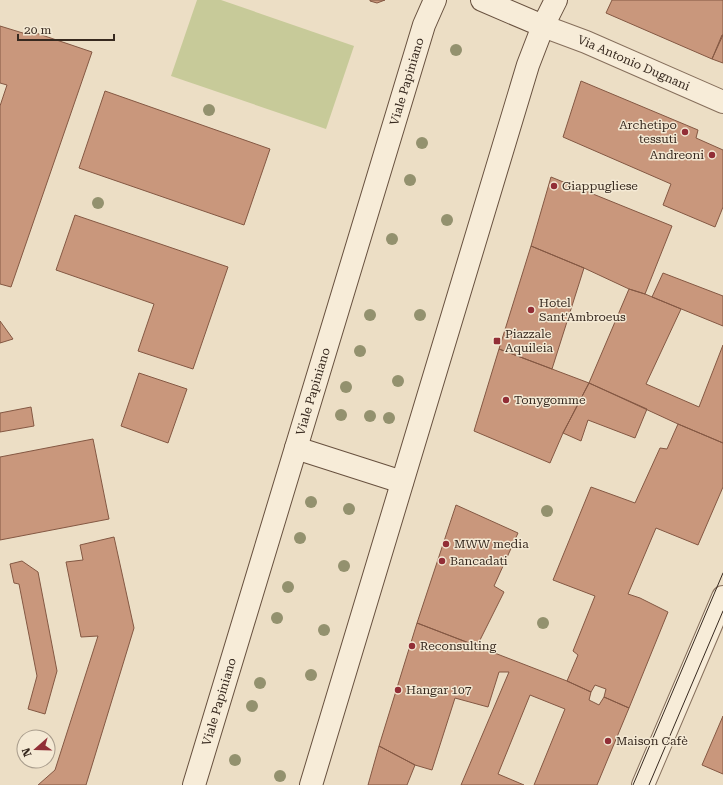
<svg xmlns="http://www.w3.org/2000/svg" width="723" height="785" font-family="'Roboto Serif',serif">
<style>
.green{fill:#c7ca99}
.building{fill:#c9977c;stroke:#845843}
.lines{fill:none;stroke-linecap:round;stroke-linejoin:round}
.street-casing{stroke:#866f5c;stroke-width:24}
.secondary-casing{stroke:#68513f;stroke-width:24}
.street{stroke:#f7ecd8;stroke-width:22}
.secondary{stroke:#f7ecd8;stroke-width:22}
.tram{stroke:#37291f;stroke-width:1}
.tree{fill:#93916e}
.poi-dot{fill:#922e36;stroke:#f4e9d4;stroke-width:1.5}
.labels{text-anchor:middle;stroke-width:3;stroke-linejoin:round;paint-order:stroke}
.street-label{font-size:12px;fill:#37291f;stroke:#f4e9d4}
.poi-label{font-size:12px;fill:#37291f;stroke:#f4e9d4;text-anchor:start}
</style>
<rect width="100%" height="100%" fill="#ecdec5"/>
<path class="green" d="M197,0H221L354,46L326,129L171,76Z"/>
<path class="building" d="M370,0H385L377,3L370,1Z
M612,0H723V35L712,59L606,13Z
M0,26L26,34L27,30L92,52L11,287L0,284V106L7,85L0,83Z
M722,35H723V63L712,59Z
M581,81L698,130L696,138L723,150V207L715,227L663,205L671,184L563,137Z
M105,91L270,149L244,225L79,168Z
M551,177L672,226L645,294L629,289L584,268L531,246Z
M75,215L228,267L193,369L138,351L154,304L56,270Z
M531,246L584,268L552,369L499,349Z
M663,273L723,296V326L652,297Z
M629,289L645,294L681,309L646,384L699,407L723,345V443L678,424L589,383Z
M0,321L13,339L0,343Z
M499,349L589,383L563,433L550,463L474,431Z
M139,373L187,389L168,443L121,426Z
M589,383L647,409L635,438L588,420L581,441L563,433Z
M31,407L34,426L0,432V413Z
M678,424L723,443V487L698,545L656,528L628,594L640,598L668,612L629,708L604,697L606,689L595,685L591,692L567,681L578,655L573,651L595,596L553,580L591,487L635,503L660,448L667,449Z
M93,439L109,519L0,540V457Z
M456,505L518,533L494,586L504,592L477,646L417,623Z
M114,537L134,628L86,785H38L55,770L98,636L81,637L66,562L83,560L80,545Z
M22,561L38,572L57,671L45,714L28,709L37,676L19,584L14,583L10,564Z
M417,623L567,681L591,692L589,700L599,705L604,697L629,708L597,785H534L565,709L530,695L498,774L524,785H461L509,672H499L488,707L455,698L432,770L415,765L379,746Z
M723,716V774L702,765Z
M379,746L415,765L407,785H368Z"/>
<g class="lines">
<defs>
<g id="street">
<path id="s1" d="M543,26L586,42L723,102"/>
<path d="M643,785L723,597"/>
</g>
<g id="secondary">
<path d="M482,0L543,26"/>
<path d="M296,448L402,482"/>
<path id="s2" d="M194,785L424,25L435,0"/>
<path d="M311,785L528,65L543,26L556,0"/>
</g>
</defs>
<use href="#street" class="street-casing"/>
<use href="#secondary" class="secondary-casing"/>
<use href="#street" class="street"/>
<use href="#secondary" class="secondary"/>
<path class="tram" d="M633,785L723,573
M649,785L723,611"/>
</g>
<g class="tree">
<circle cx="456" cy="50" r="6"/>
<circle cx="209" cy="110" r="6"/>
<circle cx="422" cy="143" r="6"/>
<circle cx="410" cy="180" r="6"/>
<circle cx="98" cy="203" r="6"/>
<circle cx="447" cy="220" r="6"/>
<circle cx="392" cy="239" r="6"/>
<circle cx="370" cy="315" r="6"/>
<circle cx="420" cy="315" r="6"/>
<circle cx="360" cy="351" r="6"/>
<circle cx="398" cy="381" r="6"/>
<circle cx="346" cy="387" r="6"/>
<circle cx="341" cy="415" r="6"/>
<circle cx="370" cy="416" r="6"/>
<circle cx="389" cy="418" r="6"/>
<circle cx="311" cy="502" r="6"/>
<circle cx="349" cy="509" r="6"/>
<circle cx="547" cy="511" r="6"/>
<circle cx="300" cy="538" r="6"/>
<circle cx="344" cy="566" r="6"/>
<circle cx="288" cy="587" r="6"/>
<circle cx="277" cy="618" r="6"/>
<circle cx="543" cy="623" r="6"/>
<circle cx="324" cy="630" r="6"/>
<circle cx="311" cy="675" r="6"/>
<circle cx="260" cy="683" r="6"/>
<circle cx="252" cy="706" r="6"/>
<circle cx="235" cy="760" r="6"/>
<circle cx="280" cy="776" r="6"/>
</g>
<g class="poi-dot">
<circle cx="685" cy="132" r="4"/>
<circle cx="712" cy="155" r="4"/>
<circle cx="554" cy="186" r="4"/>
<circle cx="531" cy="310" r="4"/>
<rect x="493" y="337" width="8" height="8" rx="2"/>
<circle cx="506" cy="400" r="4"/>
<circle cx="446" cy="544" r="4"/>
<circle cx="442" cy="561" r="4"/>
<circle cx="412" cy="646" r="4"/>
<circle cx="398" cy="690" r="4"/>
<circle cx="608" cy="741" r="4"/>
</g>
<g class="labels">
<g class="street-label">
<text dy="4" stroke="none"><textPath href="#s1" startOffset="98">Via Antonio Dugnani</textPath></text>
<text dy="4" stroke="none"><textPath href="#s2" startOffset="735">Viale Papiniano</textPath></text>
<text dy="4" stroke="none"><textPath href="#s2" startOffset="411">Viale Papiniano</textPath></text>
<text dy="4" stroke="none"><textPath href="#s2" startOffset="87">Viale Papiniano</textPath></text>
</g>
<g class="poi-label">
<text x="677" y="129" text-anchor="end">Archetipo<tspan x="677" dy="14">tessuti</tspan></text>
<text x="704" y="159" text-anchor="end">Andreoni</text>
<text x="562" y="190">Giappugliese</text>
<text x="539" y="307">Hotel<tspan x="539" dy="14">Sant'Ambroeus</tspan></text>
<text x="505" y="338">Piazzale<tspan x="505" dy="14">Aquileia</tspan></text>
<text x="514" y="404">Tonygomme</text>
<text x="454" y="548">MWW media</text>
<text x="450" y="565">Bancadati</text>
<text x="420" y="650">Reconsulting</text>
<text x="406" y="694">Hangar 107</text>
<text x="616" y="745">Maison Cafè</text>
</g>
</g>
<g transform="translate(36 749) rotate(250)"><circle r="19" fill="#f4e9d4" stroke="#a89c8c"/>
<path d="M0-3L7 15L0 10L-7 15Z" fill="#922e36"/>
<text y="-6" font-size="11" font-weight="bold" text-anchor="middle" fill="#37291f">N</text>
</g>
<path d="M18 34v6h96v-6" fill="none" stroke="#37291f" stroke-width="2"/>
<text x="24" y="34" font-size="12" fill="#37291f" stroke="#f4e9d4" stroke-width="3" paint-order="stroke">20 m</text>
</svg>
